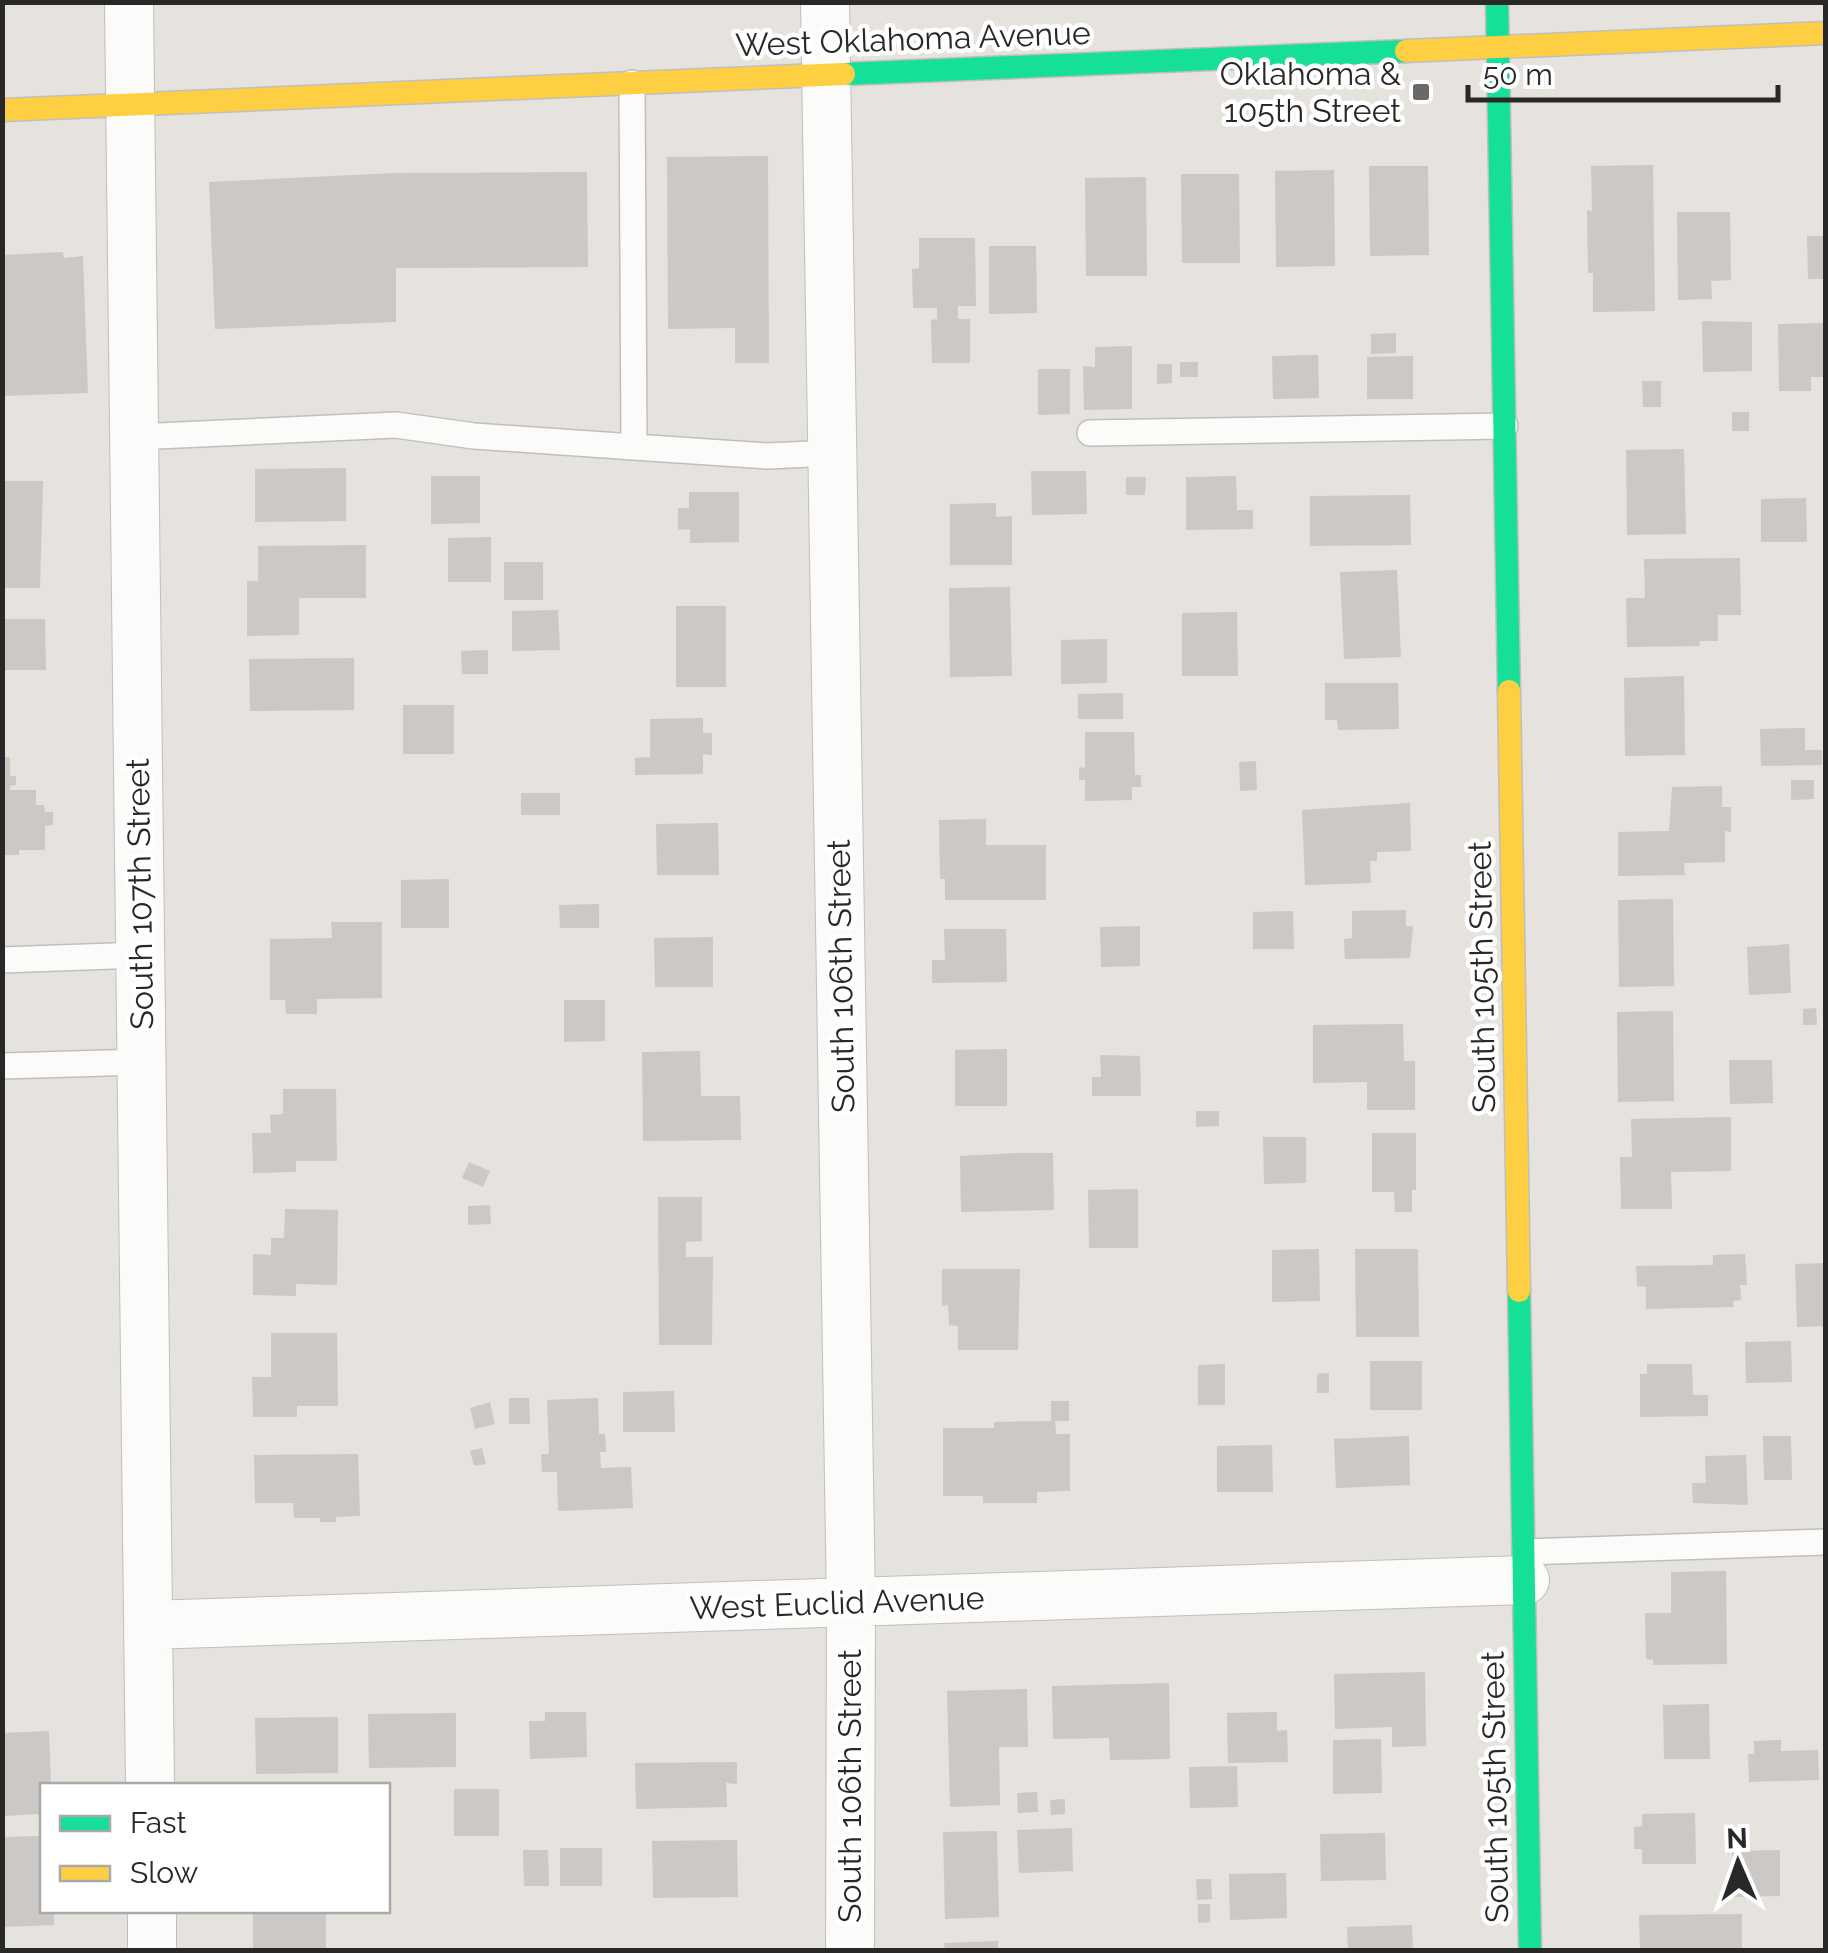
<svg xmlns="http://www.w3.org/2000/svg" width="1828" height="1953" font-family="Raleway,sans-serif">
<style>
.building{fill:#cbc8c5}
.lines{fill:none;stroke-linecap:round;stroke-linejoin:round}
.lane-casing{stroke:#c0bfbf;stroke-width:28}
.street-casing{stroke:#c0bfbf;stroke-width:50}
.fast-casing{stroke:#c0bfbf;stroke-width:25}
.slow-casing{stroke:#c0bfbf;stroke-width:25}
.lane{stroke:#fbfbfa;stroke-width:25}
.street{stroke:#fbfbfa;stroke-width:48}
.fast{stroke:#16e098;stroke-width:22}
.slow{stroke:#ffcf43;stroke-width:22}
.poi-dot{fill:#6a6968;stroke:#fff;stroke-width:4}
.labels{text-anchor:middle;stroke-width:9;stroke-linejoin:round;paint-order:stroke}
.street-label{font-size:32px;fill:#282828;stroke:#fff}
.poi-label{font-size:32px;fill:#282828;stroke:#fff;text-anchor:end}
</style>
<rect width="100%" height="100%" fill="#e6e2de"/>
<path class="building" d="M768,156L769,363H735V328L668,329L667,157Z
M1653,165L1655,311L1593,312V273H1588L1587,210L1592,211L1591,166Z
M1369,166H1428L1429,255L1370,256Z
M1334,170L1335,266L1276,267L1275,171Z
M587,172L588,267L396,268V322L215,329L209,182L395,173Z
M1181,174H1239L1240,263H1182Z
M1146,177L1147,276H1086L1085,178Z
M1677,212H1730L1731,280L1711,281L1712,299L1678,300Z
M1807,236H1826V279H1808Z
M919,238H975L976,306H958V319H970V363H932L931,320L937,319V308H913L912,269L919,268Z
M989,246H1036L1037,313L989,314Z
M63,252L64,258L83,256L88,393L2,396V255Z
M1702,321L1752,322V371L1703,372Z
M1826,323V377H1811V391H1779L1778,324Z
M1396,333V353L1371,354V334Z
M1132,346V409L1084,410L1083,366L1095,367V347Z
M1318,355L1319,398L1273,399L1272,356Z
M1413,356V399H1367V357Z
M1180,362H1198V377H1180Z
M1157,364H1172V383L1157,384Z
M1038,369H1070V414L1038,415Z
M1642,381H1661V407H1643Z
M1732,412H1749V431H1732Z
M1684,449L1686,534L1627,535L1626,450Z
M346,468V521L255,522V469Z
M1031,471H1086L1087,514L1032,515Z
M431,476H480V523L431,524Z
M1236,476L1237,510H1253V529L1186,530V477Z
M1126,477H1146L1145,495H1126Z
M2,481H43L40,588H2Z
M689,492H739V542L690,543V529L678,530V508H689Z
M1410,495L1411,545L1310,546V496Z
M1806,498L1807,542H1761V499Z
M996,503V517L1012,516V565H950V504Z
M491,537V582H448V538Z
M366,545V598H299V635L247,636V581H258V546Z
M1740,558L1741,615H1718V641H1699L1700,646L1627,647L1626,598H1645L1644,559Z
M504,562H543V600H504Z
M1397,570L1401,657L1344,659L1340,572Z
M1010,587L1012,676L950,677L949,588Z
M676,606H726V687H676Z
M558,610L560,650L512,651V611Z
M1237,612L1238,676H1182V613Z
M2,619H45L46,670H2Z
M1107,639V683L1061,684V640Z
M488,650V674H462L461,651Z
M354,658V710L250,711L249,659Z
M1684,676L1685,755L1625,756L1624,678Z
M1325,683H1398L1399,729L1338,730L1337,720H1325Z
M1123,693V719H1078V694Z
M403,705H454V754H403Z
M703,718V733H712V755L703,754V774L635,775V758L650,757V719Z
M1805,728V750H1822V765L1761,766L1760,729Z
M1085,732H1134L1135,775H1141V787H1132V800L1085,801V780H1079V767L1085,768Z
M2,757H10V776H16V785L10,786V790H36V805H44L45,812H53V825L45,826V850H19V855H2Z
M1256,761L1257,790L1240,791L1239,762Z
M1791,780H1814V799L1791,800Z
M1722,786V807H1731V832L1725,831V862L1684,863L1685,875L1618,876V832L1669,831L1672,787Z
M521,793H560V815H521Z
M1410,803L1411,851L1377,852V861H1370L1371,883L1305,885L1302,810Z
M986,819V845H1046V900H945V879H940L939,820Z
M718,823L719,875H657L656,824Z
M449,879V928H401V880Z
M1673,899L1674,986L1619,987L1618,900Z
M599,904V928H560L559,905Z
M1406,910V926H1413L1410,958L1345,959L1344,939L1352,938V911Z
M1293,911L1294,949H1253V912Z
M331,922H382V998L317,999V1014H286L285,1000H270V939L332,938Z
M1140,926V966L1101,967L1100,927Z
M944,929H1006L1007,982L932,983V960H945Z
M713,937V987H655L654,938Z
M1789,944L1791,993L1749,995L1747,947Z
M564,1000H605V1041L564,1042Z
M1816,1008L1817,1025H1803V1009Z
M1673,1011L1674,1101L1618,1102L1617,1012Z
M1403,1024L1404,1061H1415V1110H1367V1082L1313,1083V1025Z
M1007,1049V1106H955V1050Z
M700,1051L701,1096H740L741,1140L643,1141L642,1052Z
M1100,1055L1140,1056L1141,1096H1092V1077H1101Z
M1729,1060H1772L1773,1103L1730,1104Z
M283,1089H336L337,1161H296V1172L253,1173L252,1133H271L270,1115L283,1114Z
M1196,1111H1219V1126L1196,1127Z
M1731,1117V1171L1671,1172L1672,1209H1621L1620,1157H1632L1631,1119Z
M1372,1133H1416V1190H1412V1212H1395L1394,1192H1372Z
M1263,1137H1306V1183L1264,1184Z
M1016,1153H1053L1054,1210L961,1212L960,1156Z
M469,1162L490,1171L483,1187L462,1178Z
M1138,1189V1248H1089L1088,1190Z
M658,1197H702V1241L686,1242V1257H713L712,1345H659Z
M490,1205L491,1224L468,1225V1206Z
M285,1209L338,1210L337,1285L296,1284V1296L253,1295V1254L271,1255V1238H284Z
M1319,1249L1320,1301L1272,1302V1250Z
M1355,1249H1418L1419,1337H1356Z
M1745,1254L1747,1285H1740L1741,1300L1733,1301L1734,1307L1646,1309V1287L1637,1286L1636,1266L1713,1265V1255Z
M1826,1263V1326L1797,1327L1795,1264Z
M942,1269H1020L1018,1350H958V1326L949,1325L948,1305L942,1306Z
M271,1333H337L338,1406H297V1417H253L252,1377H271Z
M1791,1341L1792,1382L1746,1383L1745,1342Z
M1370,1361H1422V1410H1370Z
M1225,1364V1405H1198V1365Z
M1647,1364H1692L1693,1395H1708V1416L1640,1417V1374H1647Z
M1329,1373V1393H1317V1374Z
M674,1391L675,1432H623V1392Z
M509,1398H529L530,1424H509Z
M598,1398L599,1434H605L606,1452H600L601,1468L631,1467L633,1508L558,1511L557,1472H542L541,1454H549L547,1400Z
M1051,1401H1069V1421H1055L1056,1434H1070V1491L1037,1492V1503H983V1496H943V1428H994V1422L1051,1421Z
M490,1402L495,1424L475,1429L470,1408Z
M1409,1436L1410,1485L1336,1488L1334,1439Z
M1763,1436H1791L1792,1480H1764Z
M1272,1445L1273,1492H1217V1446Z
M482,1448L486,1464L474,1466L470,1451Z
M358,1454L360,1516L336,1517V1522H320V1518H294L293,1503H255L254,1455Z
M1746,1455L1748,1505L1693,1503L1692,1483H1706L1705,1456Z
M1726,1571L1727,1664L1653,1665V1660L1646,1659L1645,1613H1671V1572Z
M1425,1672L1426,1746L1392,1747V1727L1335,1729L1334,1674Z
M1169,1683L1170,1759L1110,1760L1109,1738L1053,1739L1052,1686Z
M1027,1689L1028,1747H999L1000,1805L950,1807L947,1691Z
M1709,1704L1710,1759H1664L1663,1705Z
M545,1712H586L587,1757L530,1759L529,1721H545Z
M1277,1712V1731L1287,1730L1288,1762L1228,1763L1227,1713Z
M456,1713V1767L369,1768L368,1714Z
M338,1717V1773L256,1774L255,1718Z
M49,1731L51,1786H42V1814L2,1816V1733Z
M1381,1739L1382,1793L1333,1794V1740Z
M1781,1740V1751L1818,1750L1819,1780L1749,1782L1748,1754H1754V1741Z
M737,1762V1784L726,1783L727,1807L636,1809L635,1763Z
M1237,1766L1238,1807L1190,1808L1189,1767Z
M454,1789H499V1836H454Z
M1037,1792L1038,1812L1018,1813L1017,1793Z
M1065,1799V1814L1051,1815L1050,1800Z
M1695,1813L1696,1864H1642V1849H1634V1827L1642,1826V1814Z
M1072,1828L1073,1871L1019,1873L1017,1830Z
M997,1831L999,1917L945,1919L943,1832Z
M1385,1833L1386,1880L1321,1881L1320,1834Z
M42,1836V1910H54V1925L3,1927L2,1837Z
M737,1840L738,1897L653,1898L652,1841Z
M560,1848H602V1886H560Z
M523,1850H548L549,1886H524Z
M1780,1850V1896L1733,1897L1732,1851Z
M1286,1873L1287,1918L1230,1920L1229,1874Z
M1196,1879H1211L1212,1899L1197,1900Z
M1198,1904H1210V1922L1198,1923Z
M253,1910H326V1950H253Z
M1742,1914V1950H1640L1639,1915Z
M1412,1925L1413,1950H1348L1347,1927Z
M998,1941V1950H945L944,1943Z"/>
<g class="lines">
<defs>
<path id="lane" d="M632,83L634,447
M1090,433L1505,426
M135,437L396,425L474,436L634,447L768,456L832,453
M2,960L140,955
M2,1066L142,1062
M1525,1552L1826,1542"/>
<path id="street" d="M129,2L150,1786
M825,2L851,1603L850,1950
M149,1625L1525,1580
M152,1910V1950"/>
<path id="fast" d="M1497,2L1509,691
M844,74L1406,51
M1519,1291L1530,1950"/>
<path id="slow" d="M1406,51L1826,33
M2,110L844,74
M1509,691L1519,1291"/>
</defs>
<use href="#lane" class="lane-casing"/>
<use href="#street" class="street-casing"/>
<use href="#fast" class="fast-casing"/>
<use href="#slow" class="slow-casing"/>
<use href="#lane" class="lane"/>
<use href="#street" class="street"/>
<use href="#fast" class="fast"/>
<use href="#slow" class="slow"/>
</g>
<rect class="poi-dot" x="1411" y="82" width="20" height="20" rx="5"/>
<g class="labels">
<g class="street-label">
<text transform="translate(913 39) rotate(-2)" y="11">West Oklahoma Avenue</text>
<text transform="translate(140 894) rotate(-91)" y="11">South 107th Street</text>
<text transform="translate(841 976) rotate(-91)" y="11">South 106th Street</text>
<text transform="translate(1482 977) rotate(-91)" y="11">South 105th Street</text>
<text transform="translate(837 1603) rotate(-2)" y="11">West Euclid Avenue</text>
<text transform="translate(850 1786) rotate(-90)" y="11">South 106th Street</text>
<text transform="translate(1495 1787) rotate(-91)" y="11">South 105th Street</text>
</g>
<g class="poi-label">
<text x="1401" y="85">Oklahoma &amp;<tspan x="1401" dy="37">105th Street</tspan></text>
</g>
</g>
<rect width="1828" height="1953" fill="none" stroke="#282828" stroke-width="10"/>
<rect x="40" y="1783" width="350" height="130" fill="#ffffff" stroke="#a9a9a9" stroke-width="2.5"/>
<rect x="60" y="1816" width="50" height="15" fill="#16e098" stroke="#a9a9a9" stroke-width="2.5"/>
<text x="130" y="1833" font-size="30" fill="#282828">Fast</text>
<rect x="60" y="1866" width="50" height="15" fill="#ffcf43" stroke="#a9a9a9" stroke-width="2.5"/>
<text x="130" y="1883" font-size="30" fill="#282828">Slow</text>
<g transform="translate(1738 1863) rotate(358)" stroke="#ffffff" stroke-width="8" paint-order="stroke">
<path d="M0-8L18 38L0 25L-18 38Z" fill="#282828"/>
<text y="-15" font-size="28" font-weight="bold" text-anchor="middle" fill="#282828">N</text>
</g>
<path d="M1468 85v15h310v-15" fill="none" stroke="#282828" stroke-width="5"/>
<text x="1483" y="85" font-size="30" fill="#282828" stroke="#ffffff" stroke-width="8" paint-order="stroke">50 m</text>
</svg>
